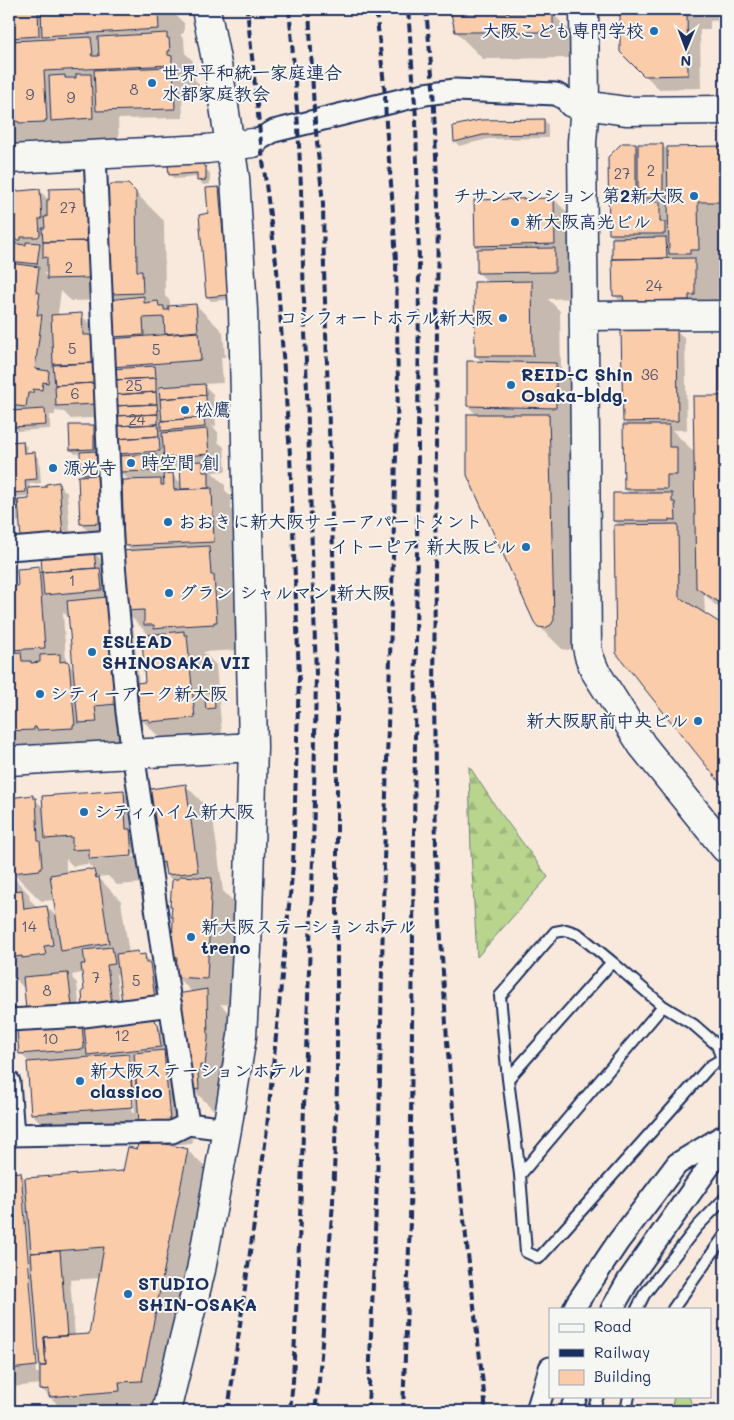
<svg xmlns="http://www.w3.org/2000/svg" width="734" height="1420" font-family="Mali,'Klee One',sans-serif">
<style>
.grass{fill:#b9d58d;stroke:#6a8276}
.forest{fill:url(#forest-firs);stroke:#6a8276}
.shadow{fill:#0003;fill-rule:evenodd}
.building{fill:#fbcca9;stroke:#1b2f5e}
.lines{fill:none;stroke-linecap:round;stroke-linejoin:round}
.lane-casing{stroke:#1b2f5e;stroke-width:14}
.street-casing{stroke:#1b2f5e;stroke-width:25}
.secondary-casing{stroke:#1b2f5e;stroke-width:31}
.lane{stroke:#f6f6f2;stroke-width:10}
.street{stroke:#f6f6f2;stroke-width:21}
.secondary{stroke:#f6f6f2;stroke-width:28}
.rail{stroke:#1b2f5e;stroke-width:4;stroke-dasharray:8 4;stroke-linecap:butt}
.poi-dot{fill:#1f6fb2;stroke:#f6f6f2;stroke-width:2}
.labels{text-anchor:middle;stroke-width:4;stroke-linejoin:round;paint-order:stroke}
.number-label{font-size:15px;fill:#535671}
.poi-label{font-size:18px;font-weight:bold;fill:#1b2f5e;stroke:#f6f6f2;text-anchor:start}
</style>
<defs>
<pattern id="forest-firs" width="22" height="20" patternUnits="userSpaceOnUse" patternTransform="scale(1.25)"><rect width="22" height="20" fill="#b9d58d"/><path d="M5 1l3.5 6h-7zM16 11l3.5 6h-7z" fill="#9eb77c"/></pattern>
</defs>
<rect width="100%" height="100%" fill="#f8e9dc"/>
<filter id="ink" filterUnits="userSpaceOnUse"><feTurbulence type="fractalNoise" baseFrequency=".02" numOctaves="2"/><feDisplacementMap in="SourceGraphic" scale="10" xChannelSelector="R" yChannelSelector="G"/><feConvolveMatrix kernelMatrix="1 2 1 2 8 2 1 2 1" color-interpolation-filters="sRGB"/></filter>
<g filter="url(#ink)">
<path class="grass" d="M674,1396H689L694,1411H671Z"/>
<path class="forest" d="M469,766L496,807L548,877L477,957L471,852Z"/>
<path class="shadow" d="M9,9H169L184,23V33L181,34V36L184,39L185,53L193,61V64L195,66L196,78H194L195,80L199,84V91L182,93L183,118L118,119L119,145L79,147L72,140L73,146L44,148L38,142L9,143ZM171,61H174V71H172Z
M458,9H546V13H552L579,40L575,58L483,59L456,32L462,14Z
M625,9H725V20L710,21V30H700L701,88L659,89L622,52L628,11Z
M544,120L548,125V138L488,139L459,146L455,141Z
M635,145L640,149L662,145L669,152V148L725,147V296L722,293V278H718L717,317L637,318L614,295L613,239H615L610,234Z
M201,165L210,173V184L203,185L199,180L198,177L174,179L170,174Z
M128,185L164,221L165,296L170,301V307L196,305L223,332L225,357H221L223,383L203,384L213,394L216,426H212L218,432V442L224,447L226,471L212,472L225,485V490L231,496V509L238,516L240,568L231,569L236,574L240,650L203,652L216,665L223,746L170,748L142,720L143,730L121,733L123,748L106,750L96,740L97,747L21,754L9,742V587H19L39,567L44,572L94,552L107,566L132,552L126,545L130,481L120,472L122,457L118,454L116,370L114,367L116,340L113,337L110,300L71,301L61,291L58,313L61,316L81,315L95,328L109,417L71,419L64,412L55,411V415H50V429L17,431L13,427V425L9,424V193L40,191L50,201L107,216ZM47,267H48L49,278L43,273H46ZM164,465H172L182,474V484L173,475H165ZM123,609L150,636L148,639L147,683L139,684L133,625L120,612ZM63,612L68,617H69L74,670L66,662Z
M219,189L223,193L232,299L211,301L207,296L210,214Z
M554,199L580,226L582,298L548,299L560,311L561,369L582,391V434H567L571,438L573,648L568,650L562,649L539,626L477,415L468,406L483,363L476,356L489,283L478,272L482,250L476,245Z
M676,330L685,339L687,430H672L695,453L720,398V359H725V611L715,605L704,594L705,614L725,627V787L617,653L620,526L615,521L631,495L625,489L629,427L624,421Z
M93,426L98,430V453H96L100,457L101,477H97L110,490L113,537H95L81,524L86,477L82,473L81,453L75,454L71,449Z
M22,442L27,447V454H34L39,458L41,483L29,484L30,490L48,488L58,484L67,493L71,545L21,521L16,522L17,545L9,546V443ZM30,496V501H19L14,497Z
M185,785L212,812L223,891L238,906L234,1005L220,1004L229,1013L231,1063L221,1111L216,1112L193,1090V993L177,977L178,961L173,956L175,918L173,908L171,906L173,881L167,875L166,871L157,862L158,882L117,885L108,876L98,877L121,901L129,954L138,953L141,956L144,955L154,965V969L159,973L163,1007L120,974H116L121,1013L86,991L83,973L72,975L73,979L77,983L80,1014L36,1019L24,988L9,973V799L32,797L44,808L123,792L152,821ZM138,854V857L97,859L95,857ZM66,859L73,866L88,864L96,872L88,870L68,873L66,869ZM11,871L39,899L42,901L55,900L58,918L47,907L39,908L30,900L29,894L12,876Z
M81,1025L86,1030L157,1025L175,1042L187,1074L192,1143L168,1145L187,1150L216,1178L170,1410H147V1411H64L42,1389V1384L11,1387L9,1385V1170L13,1174L20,1173L26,1179L124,1172L138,1150L152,1145L154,1142L142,1124L49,1131L32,1114L28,1061L20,1053ZM129,1072H132L135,1113H132ZM21,1186H23L39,1373H36ZM100,1278L90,1335L75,1336L70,1280Z"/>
<path class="building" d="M9,9H38L39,36L9,38Z
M41,9H154V11H158L159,29L42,36Z
M457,9H533V10H457Z
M687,9L688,75L644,76L620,52V10Z
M553,12V31L548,30V32H455L451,13Z
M167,33V38H169L170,51H168V55L172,56V65L44,71L47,120H45V122L19,123V122L16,121L12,41L91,37L93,54H91L92,56H99L98,37Z
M9,66H11L13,116H9Z
M173,67L175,109L96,111L94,70Z
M76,74H91L93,118L51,121L49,76L65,75V78H76Z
M544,119V134L483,135L454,142L453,126L480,120Z
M622,143H636V202H660V222H665V234H609L608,157Z
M638,144H663V198H638Z
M725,146V190H719L720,202H698L699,250H690V254H669L667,147Z
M201,163L206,167V180L197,181V173L169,175L168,165Z
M111,184H128L136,192L137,271H142L143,293L110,294L104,193Z
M219,187L228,295L206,297L199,215L208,213L206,188Z
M80,188L88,196L90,241L43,242L42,228H45L44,217H47V200H49V189Z
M40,189L42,219H39L40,235L38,237H21V240H9V192Z
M554,198L555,244L475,246L474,200Z
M666,237L667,258L612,259V238Z
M90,241L91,278L47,279V257L43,258V242Z
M26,242L40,243L37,264L9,261V243L26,245Z
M555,248V272L477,273V249Z
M720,251H725V293L721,294Z
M695,258V295H689V300L624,301L623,296H613L612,259Z
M9,263L39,267L36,292L40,293L37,315H42L35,369L49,371L48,383L43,382L42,390L33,389V393H28L26,407L9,405Z
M532,281L533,356H475L474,282Z
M144,296V303L158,301L159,306H164V310H169L168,306L196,304L198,331L165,334L164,317L143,318L144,335L111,337L108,300Z
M82,313L83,335H91L93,363L53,364L51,315Z
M677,329L678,421L623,422L621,330Z
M199,332L201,360L112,367L110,339Z
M719,358H725V606L696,588L693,396H719Z
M467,361L556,363V408L467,406Z
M94,363L95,383L55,385L53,365Z
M155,366L156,378L113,380L112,369Z
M156,378V392L113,395V380Z
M95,383L96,404L56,406L55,385Z
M205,384L206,395L160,399L159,387Z
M156,392L157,404L114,406L113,395Z
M206,395L207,417L162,421L160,399Z
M157,404L158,414L115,416L114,406Z
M45,409L46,425L12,427L11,411Z
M158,414V424L115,426V416Z
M467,414H549L554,620L551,625L545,628L538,627L534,622L467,475Z
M204,417L205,427L161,431V421Z
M158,424L159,436L116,439L115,426Z
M69,425H94V449L70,450Z
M623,425H669V447H677V475H667V489H624Z
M207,429L209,454L164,458L162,433Z
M159,436L160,451L117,454L116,439Z
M23,441L24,453L35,452L37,479L25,480L26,492L9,493V442Z
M96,451L98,473L81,474L80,452Z
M156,454V471L119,472L118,456Z
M203,461V472H209V488L181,489L180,462Z
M173,473L174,490L212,488L214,542L124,546L122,480L161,479V485H164L163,474Z
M97,475L100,523L80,524L78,476Z
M59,482L63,536L21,539L18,500L29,499L28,488L46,487V484Z
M613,493H672V502H675L676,520L669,519V521H613Z
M9,495H14V497H16L18,509L15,510V518H12L13,541H9Z
M678,524L679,597L725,626V789L616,653L614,525Z
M209,546L211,575H214L217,622H214V624L164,627V628L154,629V625H144V610L123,611L120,551Z
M94,551L96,568L42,572L41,555Z
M39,566L45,648L9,650V586H18L17,569L30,568V567Z
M100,568L102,590L44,595L42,572Z
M107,597L117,704L95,706L97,722L78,723L67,601Z
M184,631V635H187L195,718L149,722V719L140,720L137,683L145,682L142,639L146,638V635Z
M21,652L22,661H31V663L40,662V655L60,654V662L67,661L69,663L75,725H73V728L37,730L36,727H34V730L9,731V653Z
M204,692H214L215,708L206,709Z
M186,784L198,872L166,875L164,862L157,864L147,794L151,793L150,789Z
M124,790L126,829H130L132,856L89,859V849L72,850V837L45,839L42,796Z
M33,795V798H36L38,841H40L42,867L40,868V870L12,873V870H9V798Z
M88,869L94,870L96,878L99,877L109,943L61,951L50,875Z
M180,876L212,878L207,979L176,977L177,957H172L173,917H171L172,906H170L172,881L174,879H179Z
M22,890L24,909L47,906L53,945L44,946L46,955L22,958V956L9,958V892Z
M112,947L115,964L107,965L112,1004L83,1007L82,991L84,990L81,964H85L83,950Z
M138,951L139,955L145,954L146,963H150L155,998L122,1002L116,954Z
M68,973L72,1005L26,1010L23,977Z
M207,989L208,1039L205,1066L200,1065V1071L198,1072L199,1089L192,1090L177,994Z
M151,1017L158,1024L161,1047L87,1055L84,1025Z
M82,1024L84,1049L19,1054L17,1029Z
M164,1050L170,1121L139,1123L134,1053Z
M129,1054L133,1107L31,1114L27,1062Z
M136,1073V1087L132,1088L131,1074Z
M153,1141L188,1149L142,1381L119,1382L120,1391L49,1397V1389L40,1390V1366H46L44,1337L89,1334L104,1247L31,1253L25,1178L123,1171L128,1147L137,1149L138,1142L152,1144Z
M9,1169H10V1173L21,1172L37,1366L9,1369Z
M60,1251L67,1336L44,1337L46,1366H40L31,1253Z"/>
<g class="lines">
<defs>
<path id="lane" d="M722,1059L710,1066L539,1258L526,1252L520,1175L663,1006L694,1025L717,1045L722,1059L725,1062
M508,1079L500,996L555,932L566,930L578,934L612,962
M520,1175L508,1079L612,962L663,1006
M637,1309L644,1295L697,1227L725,1198
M673,1309L725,1235
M593,1411L598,1396
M626,1411L629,1396"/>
<path id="street" d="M253,143L274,131L425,94L455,90L556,94L572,103
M95,155L112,541L127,712L188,1124
M9,549L112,541
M9,1020L84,1016L171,1005
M9,1082L13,1135
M9,1135L172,1132L188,1124L227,1129
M574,1309L577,1303L618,1242L677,1164L725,1135
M612,1309L628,1281L725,1144
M537,1411L550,1368
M571,1411L576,1396"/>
<path id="secondary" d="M584,9L585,105L582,142L587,647L589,656L595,671L642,745L725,848
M572,103L626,111L725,110
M9,159L207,149L253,143
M584,316L725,315
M9,761L253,747
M166,1411L201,1270L227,1129L242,1036L247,949L253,747L243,310L235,178L220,80L206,9"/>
</defs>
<use href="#lane" class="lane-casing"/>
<use href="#street" class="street-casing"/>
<use href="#secondary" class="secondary-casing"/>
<use href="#lane" class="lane"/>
<use href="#street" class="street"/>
<use href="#secondary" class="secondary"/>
<path class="rail" d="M289,9C297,95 302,181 303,268L316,675L313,860L299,1244L293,1381L290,1411
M309,9L314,111L323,204L324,270L337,678V1087L333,1202L319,1381L315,1411
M426,9L433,86L438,204L434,696L436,853L447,1041L459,1176L486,1411
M228,1411L266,1137L293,865L299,676L290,455L277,270L262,153L247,9
M368,1411L379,1129L384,862L398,387L396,261L392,196L386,124L385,95L376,9
M403,1411L410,1221L418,452L419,263L416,118L408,9"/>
</g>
</g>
<g class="poi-dot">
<circle cx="654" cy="31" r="5"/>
<circle cx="152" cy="83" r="5"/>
<circle cx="694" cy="196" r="5"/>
<circle cx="515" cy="222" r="5"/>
<circle cx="503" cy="318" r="5"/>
<circle cx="511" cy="385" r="5"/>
<circle cx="185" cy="410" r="5"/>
<circle cx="131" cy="463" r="5"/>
<circle cx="53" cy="468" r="5"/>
<circle cx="168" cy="522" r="5"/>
<circle cx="526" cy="547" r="5"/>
<circle cx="169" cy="593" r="5"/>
<circle cx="92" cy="652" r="5"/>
<circle cx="40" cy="694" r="5"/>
<circle cx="698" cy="721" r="5"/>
<circle cx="84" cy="812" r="5"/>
<circle cx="191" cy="937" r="5"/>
<circle cx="80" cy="1081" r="5"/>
<circle cx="128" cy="1294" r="5"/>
</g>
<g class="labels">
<g class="number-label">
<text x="134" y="95">8</text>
<text x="30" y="100">9</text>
<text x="71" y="103">9</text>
<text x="651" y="176">2</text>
<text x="622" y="179">27</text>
<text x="68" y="213">27</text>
<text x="69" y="273">2</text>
<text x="654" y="291">24</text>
<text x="72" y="354">5</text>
<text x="156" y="355">5</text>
<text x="650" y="380">36</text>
<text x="134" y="391">25</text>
<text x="75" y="399">6</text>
<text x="137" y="425">24</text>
<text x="72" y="586">1</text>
<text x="29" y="932">14</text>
<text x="96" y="983">7</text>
<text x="136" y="986">5</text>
<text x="47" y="996">8</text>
<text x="122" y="1041">12</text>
<text x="50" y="1044">10</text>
</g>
<g class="poi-label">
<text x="644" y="37" text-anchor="end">大阪こども専門学校</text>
<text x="162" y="79">世界平和統一家庭連合<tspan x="162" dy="21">水都家庭教会</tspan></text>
<text x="684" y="202" text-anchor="end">チサンマンション 第2新大阪</text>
<text x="525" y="228">新大阪高光ビル</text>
<text x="493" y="324" text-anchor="end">コンフォートホテル新大阪</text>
<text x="521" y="381">REID-C Shin<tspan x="521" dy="21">Osaka-bldg.</tspan></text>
<text x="195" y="416">松鷹</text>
<text x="141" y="469">時空間 創</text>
<text x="63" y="474">源光寺</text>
<text x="178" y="528">おおきに新大阪サニーアパートメント</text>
<text x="516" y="553" text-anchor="end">イトーピア 新大阪ビル</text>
<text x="179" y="599">グラン シャルマン 新大阪</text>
<text x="102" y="648">ESLEAD<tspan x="102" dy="21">SHINOSAKA VII</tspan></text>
<text x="50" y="700">シティーアーク新大阪</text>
<text x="688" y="727" text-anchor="end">新大阪駅前中央ビル</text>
<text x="94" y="818">シティハイム新大阪</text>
<text x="201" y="933">新大阪ステーションホテル<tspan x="201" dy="21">treno</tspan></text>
<text x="90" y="1077">新大阪ステーションホテル<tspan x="90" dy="21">classico</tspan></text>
<text x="138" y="1290">STUDIO<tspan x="138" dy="21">SHIN-OSAKA</tspan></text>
</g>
</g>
<rect width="734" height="1420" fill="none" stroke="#f6f6f2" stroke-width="30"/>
<rect x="15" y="15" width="704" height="1390" fill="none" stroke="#1b2f5e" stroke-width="2" filter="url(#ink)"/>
<rect x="549" y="1308" width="162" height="90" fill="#f6f6f2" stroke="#9ea6b7"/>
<rect x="559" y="1324" width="25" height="8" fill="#f6f6f2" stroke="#9ea6b7"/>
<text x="594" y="1332" font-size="15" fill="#1b2f5e">Road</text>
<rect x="559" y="1349" width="25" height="8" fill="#1b2f5e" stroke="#9ea6b7"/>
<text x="594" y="1358" font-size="15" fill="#1b2f5e">Railway</text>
<rect x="559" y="1370" width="25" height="15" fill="#fbcca9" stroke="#9ea6b7"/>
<text x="594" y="1382" font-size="15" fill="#1b2f5e">Building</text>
<g transform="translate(686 48) rotate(181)" stroke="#f6f6f2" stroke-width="4" paint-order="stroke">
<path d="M0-4L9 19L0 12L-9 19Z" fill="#1b2f5e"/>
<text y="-8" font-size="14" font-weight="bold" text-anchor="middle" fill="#1b2f5e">N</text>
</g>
</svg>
